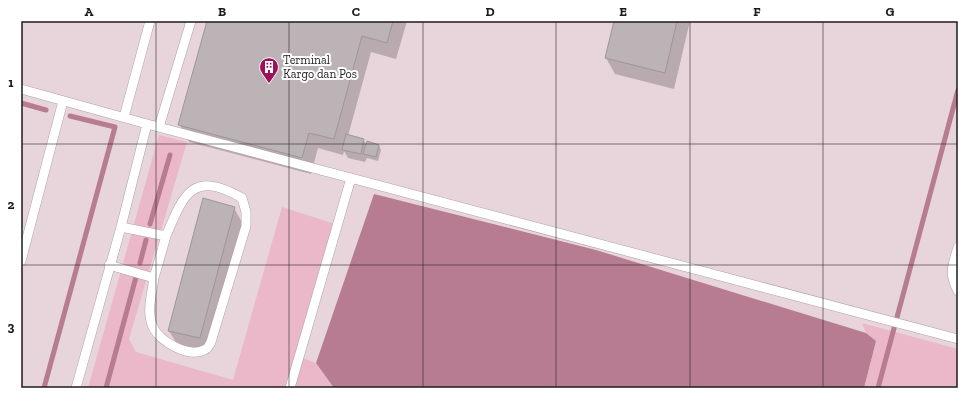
<svg xmlns="http://www.w3.org/2000/svg" width="979" height="409" font-family="'Zilla Slab',serif">
<style>
.built{fill:#e7d5db}
.green{fill:#ebb8c9}
.water{fill:#b77c91}
.shadow{fill:#0003}
.lines{fill:none;stroke-linecap:round;stroke-linejoin:round}
.stream{stroke:#b77c91;stroke-width:5}
.building{fill:#bbb3b5;stroke:#9e9698}
.service-casing{stroke:#aca4a6;stroke-width:10}
.service{stroke:#fff;stroke-width:9}
.grid{fill:none;stroke:#1e1b1c;stroke-width:1;stroke-opacity:0.55}
.labels{text-anchor:middle;stroke-width:4;stroke-linejoin:round;paint-order:stroke}
.poi-label{font-size:12px;fill:#1e1b1c;stroke:#fff;text-anchor:start}
.neatline{fill:none;stroke:#1e1b1c;stroke-width:1.5}
.grid-label{font-size:13px;text-anchor:middle;font-weight:bold;fill:#1e1b1c}
</style>
<rect width="100%" height="100%" fill="#ece3e5"/>
<path class="built" d="M21,21H958V388H21Z"/>
<path class="green" d="M159,135L187,142L129,339L136,352L233,380L282,207L335,224L288,388H88Z
M862,323L958,349V388H864L876,341L866,333Z
M303,358L316,363L334,388H294Z"/>
<path class="water" d="M374,194L596,250L866,333L876,341L864,388H334L316,363Z"/>
<path class="shadow" d="M208,21H407L396,59L371,52L348,136L363,140L367,145H379L381,150L378,161L367,158L365,162L348,158L344,151L343,155L318,148L311,174L189,142L180,125Z
M615,21H690L674,89L615,74L606,58Z
M234,208L243,224L209,354L179,347L169,331Z
M958,263V278L956,273Z"/>
<g class="lines">
<path class="stream" d="M21,103L46,110
M150,224L170,155
M140,263L146,240
M44,388L115,127L70,116
M106,388L136,277
M878,388L958,90"/>
</g>
<path class="building" d="M207,21H393L387,43L362,36L334,139L309,133L302,158L178,125Z
M614,21H677L665,73L605,58Z
M346,134L364,139L361,154L342,150Z
M367,141L379,145L376,157L363,154Z
M203,198L235,207L200,338L168,331Z"/>
<g class="lines">
<defs>
<path id="service" d="M21,89L147,124
M124,117L150,21
M159,127L191,21
M958,247C953,265 948,273 958,291
M21,261L63,101
M109,265L154,278C152,293 146,312 153,327C160,342 190,359 206,349C208,348 210,344 211,342L246,226V212L242,198C193,170 184,193 166,236L121,227
M154,278L166,236
M76,388L121,227L147,124L958,339
M290,388L351,178"/>
</defs>
<use href="#service" class="service-casing"/>
<use href="#service" class="service"/>
</g>
<path class="grid" d="M156,21V388M289,21V388M423,21V388M556,21V388M690,21V388M823,21V388M21,144H958M21,265H958"/>
<defs>
<symbol id="building-pin" viewBox="-11 -11 22 30"><path d="M0 17L-7.5 6A9.5 9.5 0 1 1 7.5 6Z" fill="#9f105b" stroke="#fff"/><path d="M-4-6H4V6H1V3H-1V6H-4ZM-2.5-4.3h1.7v1.8h-1.7ZM.8-4.3h1.7v1.8H.8ZM-2.5-1h1.7V.8h-1.7ZM.8-1h1.7V.8H.8Z" fill="#fff"/></symbol>
</defs>
<g fill-rule="evenodd">
<use href="#building-pin" x="258" y="56" width="22" height="30"/>
</g>
<g class="labels">
<g class="poi-label">
<text x="283" y="64">Terminal<tspan x="283" dy="14">Kargo dan Pos</tspan></text>
</g>
</g>
<rect width="979" height="409" fill="none" stroke="#ffffff" stroke-width="44"/>
<rect x="22" y="22" width="935" height="365" class="neatline"/>
<g class="grid-label">
<text x="89" y="16">A</text>
<text x="222" y="16">B</text>
<text x="356" y="16">C</text>
<text x="490" y="16">D</text>
<text x="623" y="16">E</text>
<text x="757" y="16">F</text>
<text x="890" y="16">G</text>
<text x="11" y="87">1</text>
<text x="11" y="209">2</text>
<text x="11" y="331">3</text>
</g>
</svg>
